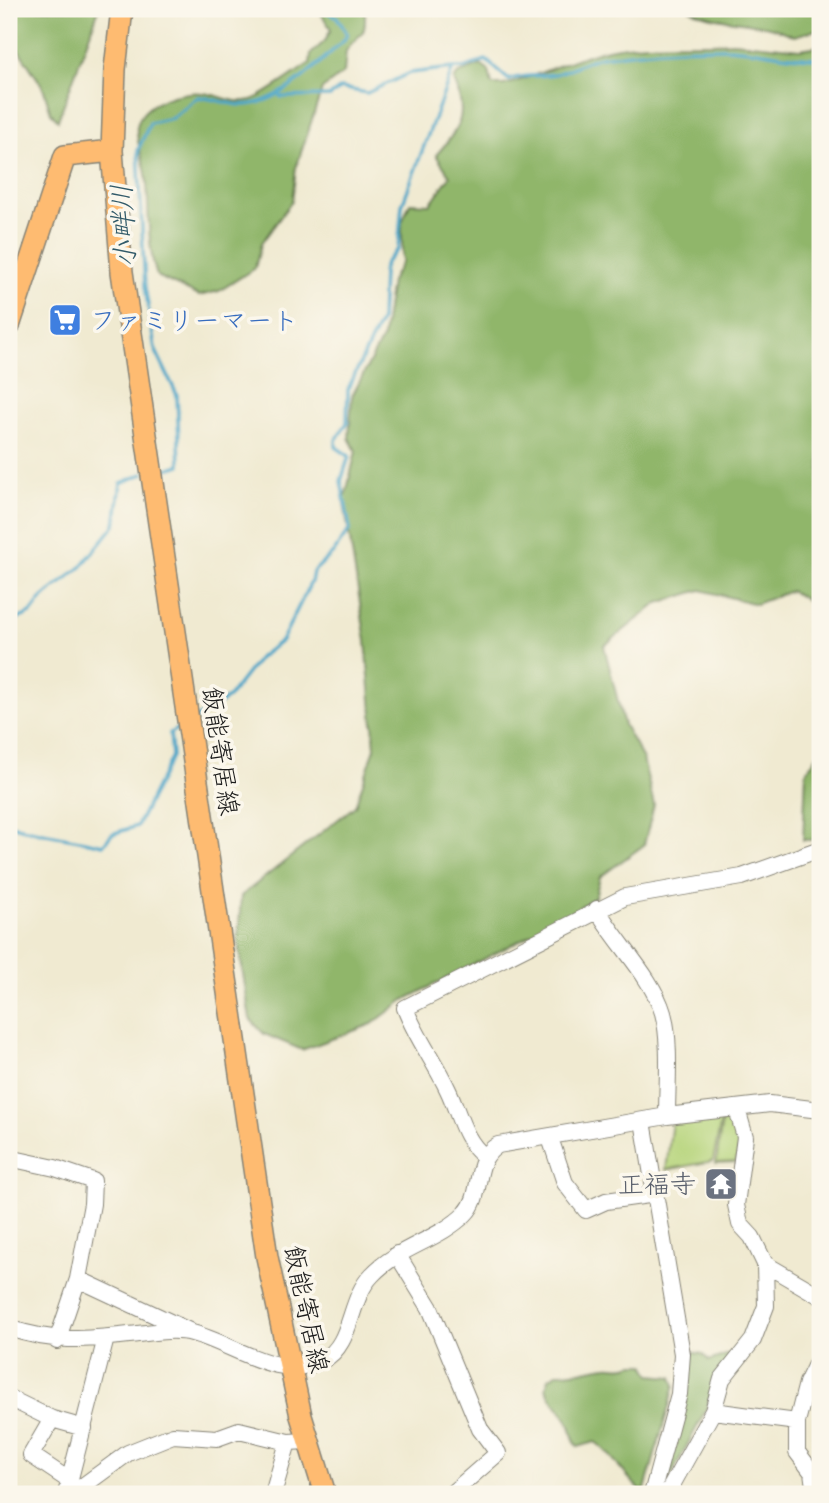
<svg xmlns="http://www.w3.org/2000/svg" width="829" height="1503" font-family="Dekko,'Klee One',sans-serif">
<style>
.green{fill:#b6d47a;stroke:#69784b;stroke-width:2}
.forest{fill:#90b66a;stroke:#566943;stroke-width:2}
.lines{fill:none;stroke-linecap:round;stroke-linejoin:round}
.stream{stroke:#4aa5c8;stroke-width:3.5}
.minor-casing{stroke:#868376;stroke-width:18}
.major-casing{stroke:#868376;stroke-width:24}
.minor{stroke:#fff;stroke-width:16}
.major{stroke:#febb71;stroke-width:21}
.labels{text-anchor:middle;stroke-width:7;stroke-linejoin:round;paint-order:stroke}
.shop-label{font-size:26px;fill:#366cbe;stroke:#fbf7ec;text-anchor:start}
.street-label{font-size:26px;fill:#1c1c1c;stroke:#fbf7ec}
.worship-label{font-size:26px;fill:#5b616d;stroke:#fbf7ec;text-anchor:end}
.water-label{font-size:28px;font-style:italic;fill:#315a69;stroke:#fbf7ec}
</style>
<rect width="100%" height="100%" fill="#fbf7ec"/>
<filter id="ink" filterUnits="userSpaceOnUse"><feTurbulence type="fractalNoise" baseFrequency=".0143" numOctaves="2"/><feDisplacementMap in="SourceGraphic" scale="14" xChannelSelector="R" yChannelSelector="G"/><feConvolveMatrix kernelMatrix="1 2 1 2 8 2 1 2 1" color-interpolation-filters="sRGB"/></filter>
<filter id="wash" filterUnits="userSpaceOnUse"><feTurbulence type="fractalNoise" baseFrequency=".00686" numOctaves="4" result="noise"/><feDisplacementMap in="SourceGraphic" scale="28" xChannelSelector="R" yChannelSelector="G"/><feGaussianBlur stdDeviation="1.57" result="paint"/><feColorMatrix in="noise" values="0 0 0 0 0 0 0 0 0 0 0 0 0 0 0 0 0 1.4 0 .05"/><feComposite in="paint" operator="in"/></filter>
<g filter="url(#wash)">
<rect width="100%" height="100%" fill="#f0ead1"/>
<path class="green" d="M722,1115L713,1161L666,1170L672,1121Z
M723,1115H732L741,1136L736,1162L716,1163Z"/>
<path class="forest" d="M9,9H99L58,120L51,113L43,87L12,40L9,44Z
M318,9H365C366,42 361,28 346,51L344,73L322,89L296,168L292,201L261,244L255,268L219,291L199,296L157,276C146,244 150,208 146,174C144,160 135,141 137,127C141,101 183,90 204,93C220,95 234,105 251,100C265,96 296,72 310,63L311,54L325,41L331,29Z
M689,9H820V29L794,36C761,19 722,25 689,9Z
M733,42L800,49L820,46V608L790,591L756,604L701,590L658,603L604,646L624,725L643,759L654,805L644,845L600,877L595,897L552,924L404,1000L372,1024L302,1050L264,1034L250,1019L238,941L241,896L355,806L375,748L366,641L344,502L356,451L349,438L352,396L383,337L391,281L402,262V222L410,203L430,204L450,176L436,155C461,128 468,114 454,80L459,73L481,65L489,71L492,85H504C539,76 574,57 608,49C649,40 692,45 733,42Z
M820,751V840H803L806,772Z
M691,1352L703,1354L709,1361L729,1354L732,1361L718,1373L706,1410L667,1483L663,1476L689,1377Z
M633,1364H645L651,1375L672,1377L675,1385L644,1493C626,1479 611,1452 595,1442L578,1447C571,1438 573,1431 568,1421C562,1409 551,1401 546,1388L549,1378L557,1373C575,1374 589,1368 606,1366C617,1365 623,1369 633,1364Z"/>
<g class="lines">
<path class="stream" d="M279,94L281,97L330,96L341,88L367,93L410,73L453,68
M157,472L180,465L177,395L155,349L145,287L138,150L150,123L172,118L198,97C212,98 226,104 241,105C279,106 318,64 344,40L347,34L337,17L321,9
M9,623L31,613L43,597L81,567L115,525L121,483L143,474
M195,719L228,698L259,658L282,640L311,582L313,572L333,553L350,529L341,481L349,456L336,447V440L347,423L348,389L381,320L383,272L385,263L398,249L402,205L453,68H464L486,60L509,80C521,74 540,77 555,74C571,70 585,60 601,57C639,51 679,48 719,48C753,47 786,59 820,58
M9,824C38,835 72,837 103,845L112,834L137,826L172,756L170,733L182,726"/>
</g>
</g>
<g filter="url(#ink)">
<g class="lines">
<defs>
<path id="minor" d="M597,909C615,941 653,978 663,1013C671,1041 667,1086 667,1116
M643,1121L682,1354L679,1394L652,1494
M550,1138L565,1183L586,1210L606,1201L656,1194
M484,1156C464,1141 459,1113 448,1090C435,1062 416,1037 405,1008L625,897L742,877L820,849
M9,1158L55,1168L93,1181L92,1204L78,1279L189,1331
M397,1254L430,1308L480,1429L498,1453L451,1494
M765,1264L820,1296
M9,1328C53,1343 83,1340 129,1335C149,1333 173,1328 192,1333C235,1344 278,1382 323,1360C353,1345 348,1299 372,1275C398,1247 439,1240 465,1214C485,1194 471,1161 498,1145L667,1116L770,1104L820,1110
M57,1341L78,1279
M9,1398L52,1419L84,1428
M713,1411L797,1422
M52,1419L31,1455L70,1481
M66,1494L106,1338
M72,1494L128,1453L173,1435L217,1438L239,1430L288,1442L308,1441
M273,1494L288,1442
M667,1494L713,1411L722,1379L753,1340L766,1306L765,1264L752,1237L740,1224L736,1205L745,1137L737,1109
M815,1494L812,1472L797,1452V1422L807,1383L820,1356"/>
<path id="major" d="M122,9L115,69L112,151L122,272L267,1257L301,1416L325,1494
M9,326L65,156L112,151"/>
</defs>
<use href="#minor" class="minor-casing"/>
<use href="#major" class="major-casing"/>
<use href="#minor" class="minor"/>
<use href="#major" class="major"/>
</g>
</g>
<defs>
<symbol id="supermarket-square" viewBox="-11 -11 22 22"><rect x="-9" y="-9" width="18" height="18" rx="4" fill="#3f7fe0" stroke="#fbf7ec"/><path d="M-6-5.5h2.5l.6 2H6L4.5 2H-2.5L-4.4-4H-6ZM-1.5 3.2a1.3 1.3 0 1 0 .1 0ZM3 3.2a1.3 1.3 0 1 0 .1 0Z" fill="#fff"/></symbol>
<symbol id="temple-square" viewBox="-11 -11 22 22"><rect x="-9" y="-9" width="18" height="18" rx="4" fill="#6b7280" stroke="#fbf7ec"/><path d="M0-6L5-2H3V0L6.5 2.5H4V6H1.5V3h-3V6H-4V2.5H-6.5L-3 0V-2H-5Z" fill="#fff"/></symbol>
</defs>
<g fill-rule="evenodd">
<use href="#supermarket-square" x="46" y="301" width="38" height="38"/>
<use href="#temple-square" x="702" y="1165" width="38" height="38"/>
</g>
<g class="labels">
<g class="shop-label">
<text x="90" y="329">ファミリーマート</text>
</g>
<g class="street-label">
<text transform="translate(221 751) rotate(82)" y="9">飯能寄居線</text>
<text transform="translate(307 1309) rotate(78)" y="9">飯能寄居線</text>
</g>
<g class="worship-label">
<text x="696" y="1193">正福寺</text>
</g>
<g class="water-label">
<text transform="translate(123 226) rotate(-93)" y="10">小畔川</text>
</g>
</g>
<rect width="829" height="1503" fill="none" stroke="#fbf7ec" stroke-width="35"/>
</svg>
